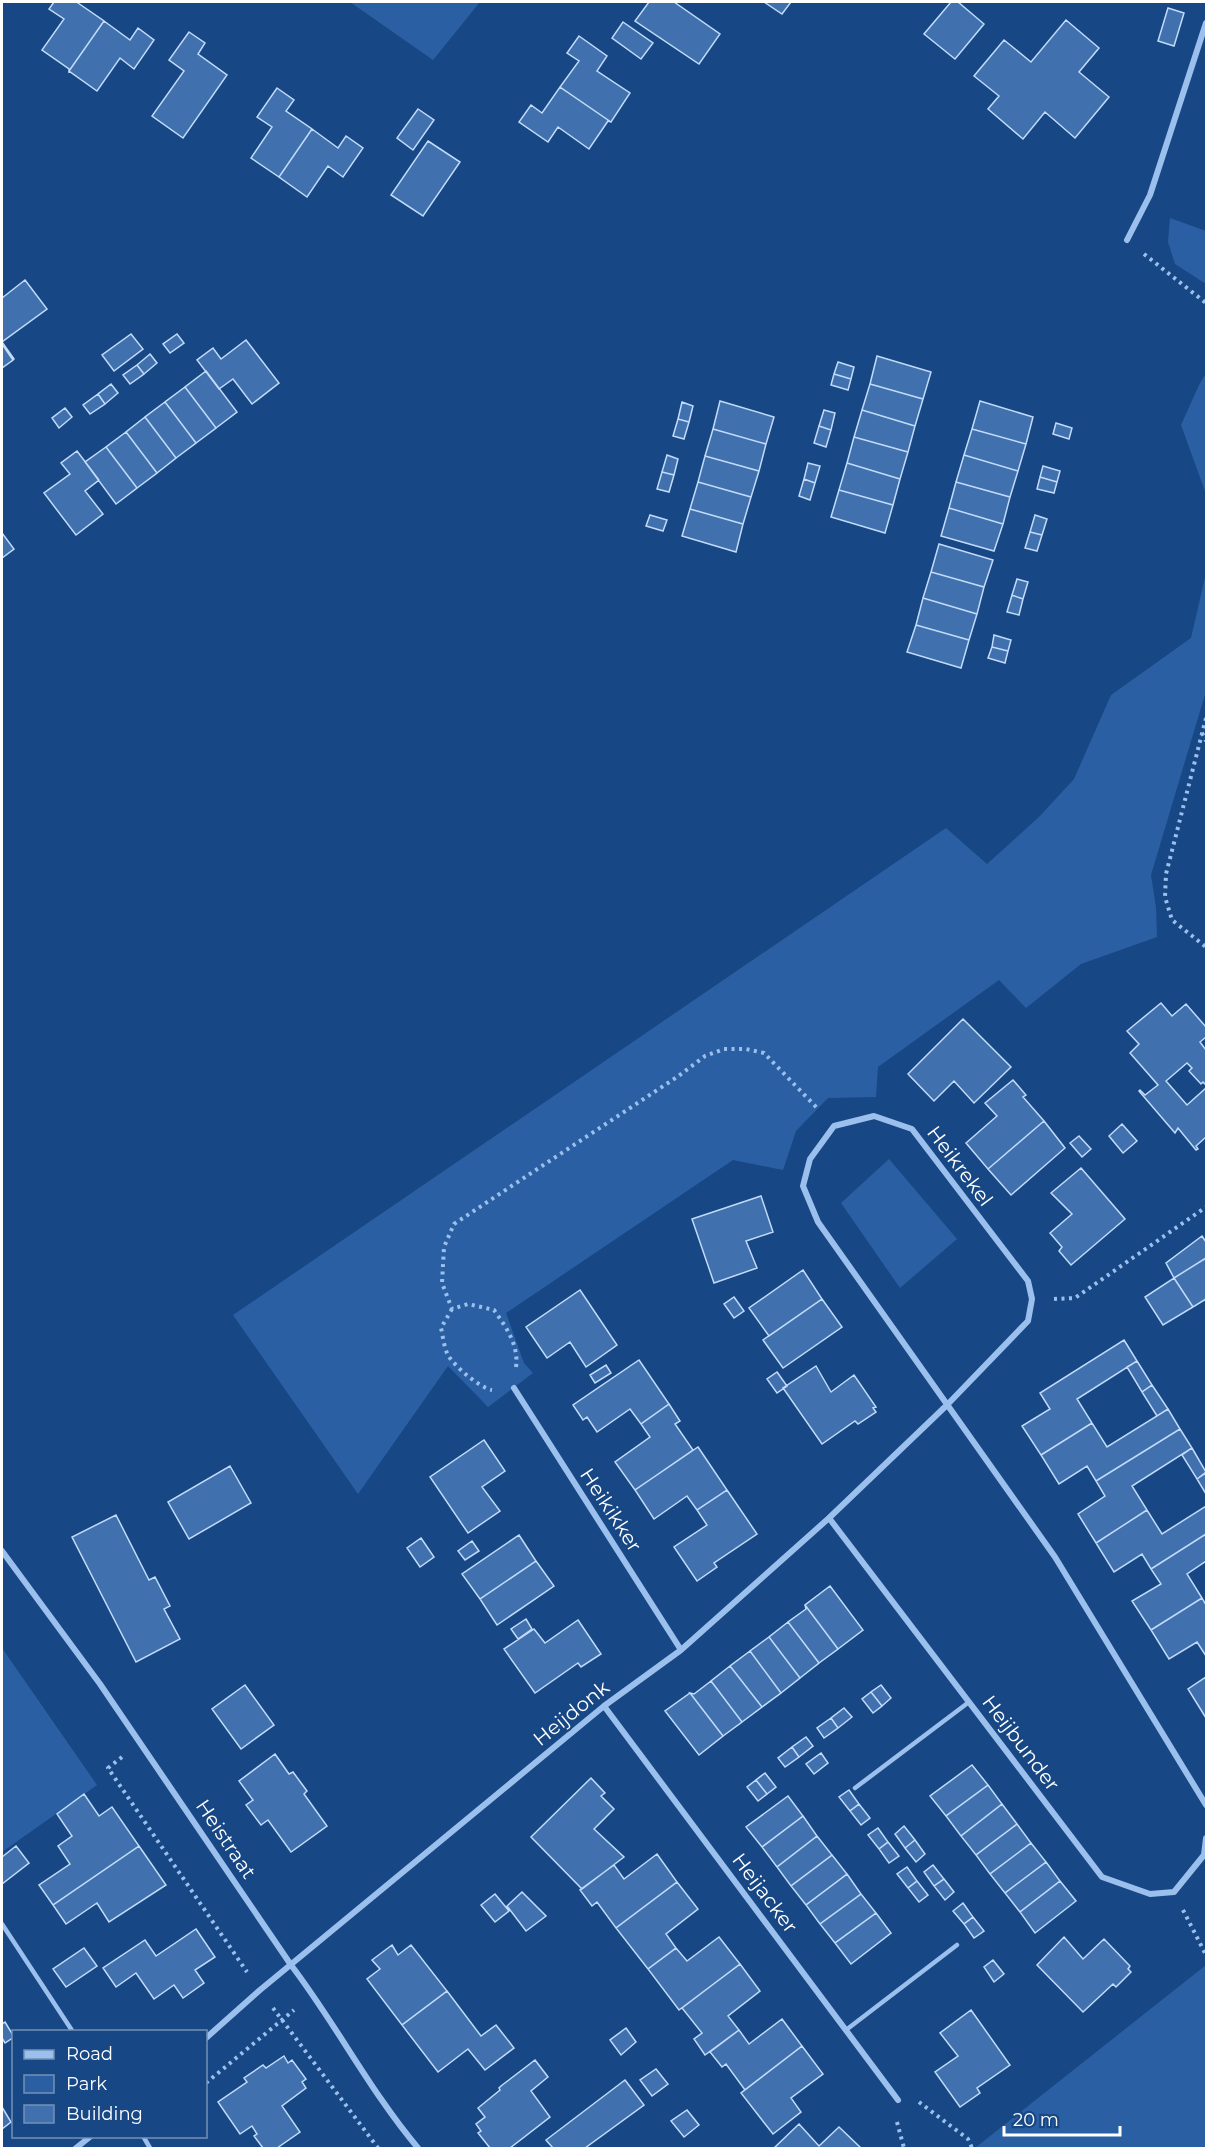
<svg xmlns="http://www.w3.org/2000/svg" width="1208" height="2150" font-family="Montserrat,sans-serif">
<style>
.green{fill:#2a60a3}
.building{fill:#4070ae;stroke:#c1dbf9;stroke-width:1.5}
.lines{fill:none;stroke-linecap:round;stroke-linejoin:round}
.path{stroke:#9cc0ed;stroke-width:4;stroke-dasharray:3 4.5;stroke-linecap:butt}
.service{stroke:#9cc0ed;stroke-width:4.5}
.minor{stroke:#9cc0ed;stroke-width:6}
.labels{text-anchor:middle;stroke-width:4.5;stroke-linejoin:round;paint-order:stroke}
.street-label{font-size:20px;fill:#fff;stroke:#174784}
</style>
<rect width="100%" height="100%" fill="#174784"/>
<path class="green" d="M350,2H480L433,60Z
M1170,218L1206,231V284L1175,264L1168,242Z
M1206,373V494L1181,425L1199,385Z
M1206,573V691L1151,875L1156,908L1157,937L1081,964L1026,1008L999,980L878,1067L876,1097L828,1098L796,1131L783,1170L733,1160L506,1313L524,1363L533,1373L488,1407L448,1366L358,1494L233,1315L946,828L987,864L1039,817L1074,779L1111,695L1191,638Z
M889,1159L957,1239L900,1288L841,1203Z
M2,1648L97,1785L2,1852Z
M1206,1965V2148H975Z"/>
<path class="building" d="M54,2H79L78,3L104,21L69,71V69L42,50L64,19L49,9Z
M649,2H674L720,34L699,64L635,21Z
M764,2H791L782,14Z
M951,2H958L984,24L955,59L924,34Z
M1168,8L1184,13L1174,46L1158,41Z
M1066,20L1099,48L1079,72L1109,97L1075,138L1045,112L1023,139L988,109L999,96L974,76L1004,40L1031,62Z
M104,21L130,40L138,28L154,40L134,69L120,58L97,91L69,71Z
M623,22L653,43L641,59L612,38Z
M189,32L205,43L198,54L227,75L183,138L152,116L184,71L169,60Z
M579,36L607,56L597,71L630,93L611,122L560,87L579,61L567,53Z
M560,87L611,122L608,121L589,149L558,127L548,142L519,122L531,105L542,113Z
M277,88L294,100L286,111L312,129L279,177L251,158L272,127L257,117Z
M418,109L434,120L413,150L397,138Z
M312,129L338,148L346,136L363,148L343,177L328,166L307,197L279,177Z
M428,141L460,162L423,216L391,195Z
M25,280L47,309L2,342L14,359L13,360L2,344V298Z
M131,334L143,349L114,371L102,355Z
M177,334L184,343L170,353L163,344Z
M246,340L279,383L252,404L233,379L219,389L197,360L213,348L221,359Z
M2,344L13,360L2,368Z
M150,354L157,363L144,374L137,365Z
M877,356L931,372L923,399L870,384Z
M838,362L854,367L851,379L834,374Z
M137,365L144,374L130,384L123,375Z
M206,371L237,412L216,428L185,387Z
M834,374L851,379L848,390L831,385Z
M111,384L118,393L105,404L98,394Z
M870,384L923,399L915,426L862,410Z
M185,387L216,428L196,443L165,402Z
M98,394L105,404L90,414L83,405Z
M720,401L774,417L766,444L713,429Z
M980,401L1033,417L1026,444L972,429Z
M165,402L196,443L176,458L145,417Z
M682,402L693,406L689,422L678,419Z
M65,408L72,417L59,428L52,418Z
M824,410L835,413L831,430L819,426Z
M862,410L915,426L908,452L854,437Z
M145,417L176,458L157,473L126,432Z
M678,419L689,422L684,439L673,436Z
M1056,423L1072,428L1069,439L1053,434Z
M819,426L831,430L826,447L814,443Z
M713,429L766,444L759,471L705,456Z
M972,429L1026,444L1018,471L964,455Z
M126,432L157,473L137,488L106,447Z
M854,437L908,452L900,479L847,463Z
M106,447L137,488L116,504L85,462Z
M77,451L99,480L85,491L103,514L76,535L44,493L70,474L61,463Z
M667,455L678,459L674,475L662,472Z
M964,455L1018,471L1010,497L956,482Z
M705,456L759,471L751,497L698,482Z
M808,463L820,466L815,483L804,479Z
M847,463L900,479L893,505L839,490Z
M1043,466L1060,471L1057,482L1040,477Z
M662,472L674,475L669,492L657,489Z
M1040,477L1057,482L1054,493L1037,489Z
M804,479L815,483L810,500L799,496Z
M698,482L751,497L743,524L690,509Z
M956,482L1010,497L1003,524L949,508Z
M839,490L893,505L885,533L831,517Z
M949,508L1003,524L994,551L941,536Z
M690,509L743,524L736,552L682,536Z
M650,515L667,520L663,531L646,526Z
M1035,515L1047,519L1042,535L1030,532Z
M1030,532L1042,535L1037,551L1025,548Z
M2,533L14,549L2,558Z
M939,544L993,560L984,587L931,572Z
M931,572L984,587L977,614L923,598Z
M1017,579L1028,582L1023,599L1012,595Z
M1012,595L1023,599L1019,615L1007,612Z
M923,598L977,614L969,640L916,625Z
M916,625L969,640L961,668L907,652Z
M994,635L1011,640L1008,651L992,647Z
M992,647L1008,651L1005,663L988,658Z
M1161,1003L1172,1016L1186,1004L1206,1027V1037L1200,1042L1206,1050V1085L1203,1082L1201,1084L1189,1071L1192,1068L1187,1063L1166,1081L1187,1105L1206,1088V1137L1196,1146L1198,1149L1196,1150L1178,1128L1175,1133L1139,1091L1140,1090L1145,1095L1158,1085L1130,1053L1139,1044L1127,1031Z
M963,1019L1011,1067L974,1103L954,1081L934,1101L908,1074Z
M1013,1080L1026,1095L1023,1097L1044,1121L988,1169L966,1143L997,1116L985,1103Z
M1044,1121L1065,1148L1011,1195L988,1169Z
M1122,1124L1137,1141L1123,1153L1109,1136Z
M1079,1136L1091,1149L1082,1157L1070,1143Z
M1081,1168L1125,1219L1071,1265L1059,1251L1062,1247L1050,1233L1072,1214L1051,1193Z
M761,1196L773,1232L746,1241L757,1268L714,1283L692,1219Z
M1202,1236L1206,1242V1258L1174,1278L1166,1263Z
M1206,1258V1299L1193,1307L1174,1278Z
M803,1270L822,1299L769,1336L749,1308Z
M1174,1278L1193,1307L1163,1325L1145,1297Z
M580,1290L617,1345L586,1367L570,1342L547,1358L526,1327Z
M734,1297L744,1311L734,1318L724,1304Z
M822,1299L842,1327L783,1368L763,1340Z
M1124,1340L1137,1361L1077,1399L1092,1423L1041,1455L1022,1426L1050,1409L1040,1393Z
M639,1360L669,1404L641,1424L630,1409L597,1432L587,1417L583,1420L573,1405Z
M1137,1361L1152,1385L1142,1392L1127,1367Z
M606,1365L611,1373L595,1383L590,1375Z
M816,1366L831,1392L854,1375L876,1407L873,1408L876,1412L858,1424L855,1421L822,1444L783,1388Z
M777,1372L787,1386L777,1393L767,1379Z
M1152,1385L1168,1409L1157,1416L1142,1392Z
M669,1404L680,1421L675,1424L693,1450L635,1490L615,1462L650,1437L641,1424Z
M1168,1409L1180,1429L1096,1481L1087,1466L1059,1484L1041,1455L1092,1423L1107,1447Z
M1180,1429L1192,1448L1132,1486L1147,1510L1096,1543L1078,1514L1105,1496L1096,1481Z
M484,1440L505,1471L482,1487L500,1511L468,1533L430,1477Z
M698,1447L727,1490L697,1510L687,1496L654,1519L635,1490Z
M1192,1448L1206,1472L1197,1479L1182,1455Z
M230,1466L251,1503L189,1539L168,1502Z
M1206,1473V1494L1197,1479Z
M727,1490L757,1534L714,1563L717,1567L697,1581L674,1547L707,1525L697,1510Z
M1206,1506V1534L1151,1569L1142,1554L1114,1572L1096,1543L1147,1510L1162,1534Z
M116,1515L149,1580L155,1577L170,1606L164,1609L180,1639L136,1662L72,1537Z
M1206,1534V1561L1187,1574L1202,1598L1151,1630L1132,1601L1161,1584L1151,1569Z
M519,1535L536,1561L480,1599L462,1574Z
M421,1538L434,1557L420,1567L407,1548Z
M472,1541L479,1551L465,1560L458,1551Z
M536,1561L554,1586L497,1625L480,1599Z
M830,1586L863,1630L838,1649L805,1605Z
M1202,1598L1206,1605V1656L1197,1642L1169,1659L1151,1630Z
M805,1605L838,1649L819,1663L788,1622L806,1609Z
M526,1619L532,1629L518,1639L511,1629Z
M578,1620L601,1654L581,1667L578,1663L535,1693L504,1649L534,1629L545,1643Z
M788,1622L819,1663L800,1678L769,1637Z
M769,1637L800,1678L781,1693L750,1651Z
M750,1651L781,1693L762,1707L730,1666Z
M730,1666L762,1707L742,1722L711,1681Z
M1206,1677V1718L1188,1689Z
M711,1681L742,1722L723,1736L690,1693L694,1694Z
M245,1685L274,1725L241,1749L212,1709Z
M881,1685L891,1698L882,1706L871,1692Z
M871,1692L882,1706L873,1713L862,1699Z
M690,1693L723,1736L699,1755L665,1711Z
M844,1708L852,1717L838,1728L831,1718Z
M831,1718L838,1728L824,1738L817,1728Z
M806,1737L813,1746L799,1757L792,1747Z
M792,1747L799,1757L785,1767L778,1758Z
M821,1753L828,1763L814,1774L806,1764Z
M275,1754L289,1774L293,1772L307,1791L304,1794L327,1826L291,1852L268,1820L261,1825L246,1805L253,1800L239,1781Z
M972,1765L988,1785L946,1816L930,1796Z
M765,1773L776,1787L767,1794L756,1780Z
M591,1778L605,1793L601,1796L614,1809L594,1829L624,1857L582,1889L531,1837Z
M756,1780L767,1794L758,1801L747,1787Z
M988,1785L1002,1804L961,1836L946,1816Z
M849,1790L859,1804L850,1811L839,1797Z
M84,1794L99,1816L112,1807L139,1846L53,1905L39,1885L70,1864L58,1846L72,1836L57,1814Z
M788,1796L803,1816L762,1847L746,1827Z
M859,1804L870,1818L861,1825L850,1811Z
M1002,1804L1017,1824L976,1855L961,1836Z
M803,1816L817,1836L777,1867L762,1847Z
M1017,1824L1031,1843L990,1874L976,1855Z
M904,1826L915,1840L905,1848L895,1834Z
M878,1828L888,1842L879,1849L868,1835Z
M817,1836L832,1855L791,1886L777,1867Z
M915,1840L925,1854L916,1862L905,1848Z
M888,1842L899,1856L889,1863L879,1849Z
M1031,1843L1046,1862L1005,1893L990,1874Z
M16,1846L29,1863L2,1884V1857Z
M139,1846L166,1885L109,1922L97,1903L66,1924L53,1905Z
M657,1854L677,1882L616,1928L597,1902L592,1906L580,1890L614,1865L624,1879Z
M832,1855L847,1874L806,1905L791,1886Z
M1046,1862L1060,1881L1020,1912L1005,1893Z
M933,1865L944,1879L934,1886L924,1872Z
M907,1867L917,1881L908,1888L897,1874Z
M847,1874L861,1894L820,1924L806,1905Z
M944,1879L954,1892L945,1900L934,1886Z
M917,1881L928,1895L919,1902L908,1888Z
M1060,1881L1076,1901L1035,1933L1020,1912Z
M677,1882L698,1909L666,1934L676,1948L648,1969L616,1928Z
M522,1892L546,1916L526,1931L507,1906Z
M495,1894L509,1911L495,1922L481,1905Z
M861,1894L876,1913L835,1943L820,1924Z
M963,1903L973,1917L964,1924L953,1911Z
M876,1913L891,1933L851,1964L835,1943Z
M973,1917L984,1931L974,1938L964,1924Z
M196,1929L215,1957L195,1970L204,1983L183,1998L174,1985L154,1999L136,1973L116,1987L103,1968L145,1940L156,1956Z
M719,1937L740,1964L679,2010L648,1969L676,1948L687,1961Z
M1064,1937L1083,1959L1104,1939L1130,1966L1128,1969L1131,1972L1116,1987L1113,1984L1083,2012L1037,1965Z
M392,1945L398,1955L411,1945L447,1991L402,2025L367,1979L380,1969L372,1960Z
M84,1948L97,1966L66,1987L53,1969Z
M993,1960L1004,1974L994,1982L984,1967Z
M740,1964L760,1991L728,2016L739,2030L705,2055L694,2039L702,2033L682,2008Z
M447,1991L481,2036L496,2025L514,2048L485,2070L468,2049L438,2072L402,2025Z
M971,2010L1010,2065L977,2088L980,2093L960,2107L935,2072L958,2056L940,2033Z
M782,2019L802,2046L745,2090L726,2064L722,2067L710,2052L739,2030L749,2044Z
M5,2022L14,2037L5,2043L2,2038V2024Z
M626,2028L636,2042L621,2055L610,2040Z
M802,2046L823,2074L791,2098L801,2112L773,2134L741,2093Z
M284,2056L288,2063L292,2060L306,2079L302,2082L306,2088L282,2106L300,2132L277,2148H263L254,2136L257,2134L252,2126L240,2134L218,2102L247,2082L244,2078L263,2065L266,2068Z
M535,2060L548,2077L531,2091L550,2117L510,2148H490L478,2133L481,2131L476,2124L485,2117L478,2108L500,2090L499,2088L501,2086Z
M656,2069L668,2084L652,2096L640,2080Z
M625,2080L644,2105L585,2148H553L546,2140Z
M2,2107L11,2122L2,2129Z
M687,2110L699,2125L684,2137L671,2121Z
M799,2124L819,2146L839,2127L861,2148H774Z"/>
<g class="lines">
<path class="path" d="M1144,254L1206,303
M1206,718L1166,874L1165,897L1172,920L1206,947
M1202,733L1206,741
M1054,1299L1075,1298L1206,1207
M452,1309L441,1328C443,1336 444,1348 448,1355C454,1366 480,1388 492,1390
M516,1367C519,1345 506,1327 494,1310L468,1304L452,1309L442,1283L444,1247L454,1224L677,1077L705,1056L724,1049H746L764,1053L819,1110
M122,1757L108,1768L247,1972
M1183,1910L1206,1955
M273,2008L378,2148
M206,2083L294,2010
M919,2102L968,2139L972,2148
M897,2122L904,2148"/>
<path class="service" d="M855,1788L969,1702
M2,1924L73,2032
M846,2030L957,1945
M143,2136L150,2148"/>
<path class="minor" d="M1127,240L1150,195L1206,23
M514,1388L681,1650
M829,1518L1102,1877L1150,1894L1174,1892L1204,1855L1206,1838
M2,1551L100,1684L291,1965C336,2024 370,2091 418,2148
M604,1706L898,2100
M206,2038L260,1990L604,1706L681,1650L829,1518L947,1405L1028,1321L1032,1299L1028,1281L912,1129L874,1116L834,1126L810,1159L803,1186L818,1222L1055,1557L1206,1805
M76,2148L91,2136"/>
</g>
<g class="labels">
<g class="street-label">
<text transform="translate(960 1166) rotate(53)" y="7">Heikrekel</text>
<text transform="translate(611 1510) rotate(57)" y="7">Heikikker</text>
<text transform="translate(571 1713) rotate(-39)" y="7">Heijdonk</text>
<text transform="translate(1021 1743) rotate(53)" y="7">Heijbunder</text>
<text transform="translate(226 1839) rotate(56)" y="7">Heistraat</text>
<text transform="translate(765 1893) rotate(53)" y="7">Heijacker</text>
</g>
</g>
<rect width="1208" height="2150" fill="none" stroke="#ffffff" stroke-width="6"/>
<rect x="12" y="2030" width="195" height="108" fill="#174784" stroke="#7491b5" stroke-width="1.5"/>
<rect x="24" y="2050" width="30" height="9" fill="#9cc0ed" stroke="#7491b5" stroke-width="1.5"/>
<text x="66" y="2060" font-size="18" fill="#ffffff">Road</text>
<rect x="24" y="2075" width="30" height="18" fill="#2a60a3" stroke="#7491b5" stroke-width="1.5"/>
<text x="66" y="2090" font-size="18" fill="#ffffff">Park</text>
<rect x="24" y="2105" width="30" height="18" fill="#4070ae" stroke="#7491b5" stroke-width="1.5"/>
<text x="66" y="2120" font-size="18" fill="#ffffff">Building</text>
<path d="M1004 2126v9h116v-9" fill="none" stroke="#ffffff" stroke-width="3"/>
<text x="1013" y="2126" font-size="18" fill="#ffffff" stroke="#174784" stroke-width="4.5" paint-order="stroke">20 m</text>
</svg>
